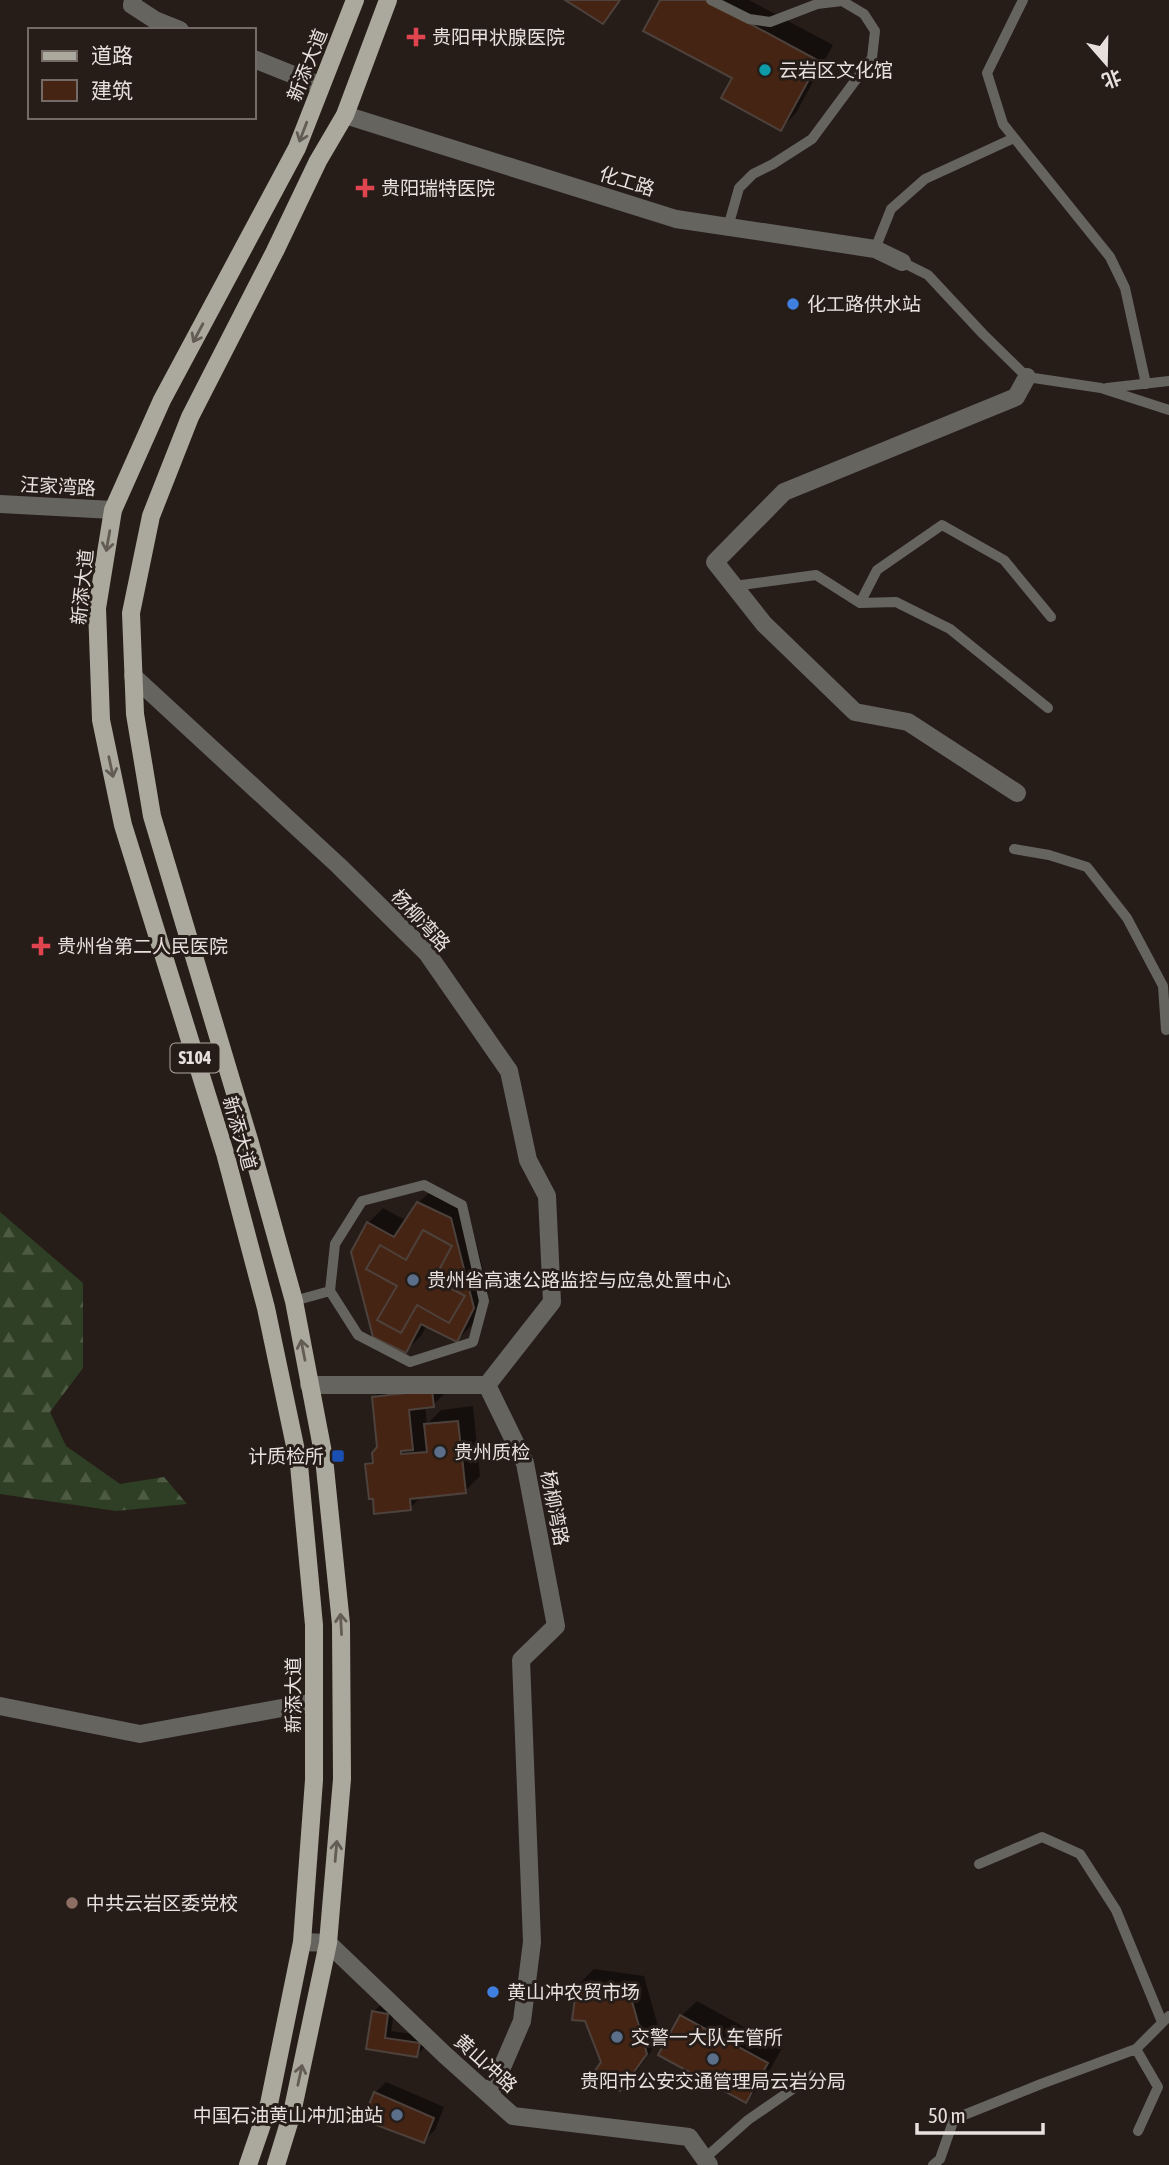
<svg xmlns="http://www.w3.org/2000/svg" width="1169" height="2165" font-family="'Asap Condensed','Noto Sans SC',sans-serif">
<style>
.forest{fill:url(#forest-firs)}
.shadow{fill:#0007}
.building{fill:#462414;stroke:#4d413c;stroke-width:2}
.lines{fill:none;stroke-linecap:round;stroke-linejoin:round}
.service{stroke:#65645e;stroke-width:10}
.minor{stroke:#65645e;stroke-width:18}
.primary{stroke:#aba99d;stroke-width:18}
.oneway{stroke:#625c54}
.health-dot{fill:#e0444e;stroke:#271d18;stroke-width:2.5}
.culture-dot{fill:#0f9aa8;stroke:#271d18;stroke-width:2.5}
.shop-dot{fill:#3f7fe0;stroke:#271d18;stroke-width:2.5}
.service-dot{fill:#5c6f8a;stroke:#271d18;stroke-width:2.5}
.transit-dot{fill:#1a4fb4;stroke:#271d18;stroke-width:2.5}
.education-dot{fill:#8d6e63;stroke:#271d18;stroke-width:2.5}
.labels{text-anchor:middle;stroke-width:6;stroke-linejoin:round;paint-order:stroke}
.shield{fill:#271d18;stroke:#ada6a1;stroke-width:2}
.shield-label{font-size:18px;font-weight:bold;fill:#e7e0dc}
.poi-label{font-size:19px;fill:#e7e0dc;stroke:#271d18;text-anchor:start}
.street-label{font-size:19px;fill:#e7e0dc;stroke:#271d18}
</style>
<defs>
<pattern id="forest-firs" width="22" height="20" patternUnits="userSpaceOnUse" patternTransform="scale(1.75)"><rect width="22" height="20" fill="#2f3f25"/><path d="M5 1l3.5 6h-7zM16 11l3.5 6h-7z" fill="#4d5a44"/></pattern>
</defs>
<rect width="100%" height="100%" fill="#271d18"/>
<path class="forest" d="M0,1212L83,1283V1368L50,1412L66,1446L120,1484L164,1477L187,1504L116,1511L0,1494Z"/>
<path class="shadow" d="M662,0H749L833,45L796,113L781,129Z
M434,1188L466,1203L489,1292L472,1325L457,1340L427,1325L421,1336L405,1351L368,1223L383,1208L407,1221L418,1203Z
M447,1376L448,1390L433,1405L425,1406L427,1424L441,1410L473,1406L480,1476L465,1491L423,1495L410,1508L367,1465L374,1457L379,1448L374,1397L389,1382Z
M594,1969L644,1976L661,2037L635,2074L620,2089L603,2062L586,2020L578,1985Z
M697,2001L782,2048L761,2086L746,2101L681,2016Z
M381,2005L395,2007L391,2031L426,2036L424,2048L417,2055L368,2048L373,2012Z
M386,2082L444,2107L435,2130L423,2141L375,2093Z"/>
<path class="building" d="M565,0H620L603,24Z
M660,0H706L819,61L781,131L721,98L732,78L643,31Z
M417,1202L451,1218L474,1308L457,1342L421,1324L406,1353L373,1337L351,1252L367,1222L394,1237Z
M423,1230L452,1246L434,1279L465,1296L449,1323L417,1305L401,1333L377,1320L397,1286L366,1269L380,1245L406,1260Z
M432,1390L434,1407L409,1410L413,1450L401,1451V1454L427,1452L424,1424L458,1421L466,1493L410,1499L411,1510L374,1514L373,1499H369L365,1464L373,1463L372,1453L377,1447L372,1397Z
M577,1984L629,1991L647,2054L620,2091L594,2072L601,2062L585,2021L572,2020Z
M372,2011L388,2014L385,2038L420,2043L417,2057L366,2049Z
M680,2015L768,2063L746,2103L658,2055Z
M374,2092L434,2118L424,2143L363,2120Z"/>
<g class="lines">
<path class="service" d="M711,0L749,19L770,22L817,4L842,1L864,14L875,31L872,58L812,139L773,164L753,174L739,188L728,227
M1023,0L987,73L1003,124L1110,257L1125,288L1146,384
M875,249L891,209L925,179L1014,138
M902,262L928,275L983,334L1027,377L1101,388L1169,410
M1107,388L1169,381
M734,586L816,575L860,603L896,602L950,629L1048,708
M860,603L877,570L942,525L1004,560L1051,617
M1014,849L1049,855L1087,867L1127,918L1163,986L1166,1030L1169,1029
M294,1301L330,1291L358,1335L410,1362L473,1342L484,1301L462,1205L424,1185L362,1201L335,1244L330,1291
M979,1864L1042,1837L1080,1854L1116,1910L1162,2022
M1136,2049L1158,2087L1138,2131
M704,2159L748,2120L813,2075
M933,2165L940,2159L954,2119L1041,2084L1136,2049L1169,2016"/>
<path class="minor" d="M133,0L132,5L155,20L180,30
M254,59L321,86
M345,115L676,219L875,249L902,262
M0,504L113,510
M133,676L339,866L427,953L509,1071L528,1160L547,1196L552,1302L487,1385L525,1463L556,1626L521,1660L532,1942L522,2021L490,2095
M1017,793L908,722L855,712L764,624L715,562L784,492L1016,397L1027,377
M309,1385H487
M0,1706L140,1734L314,1702
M302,1942L328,1943L445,2055L513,2116L689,2137L709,2165"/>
<path class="primary" d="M248,2165L269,2104L302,1942L314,1780V1625L299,1465L266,1308L225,1153L123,825L101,720L97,608L113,510L162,400L297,148L355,0
M276,2165L292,2113L328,1943L342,1779L341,1624L324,1458L294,1301L250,1143L152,816L135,714L131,613L151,516L190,417L275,251L318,161L345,115L388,0"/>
</g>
<defs><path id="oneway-shaft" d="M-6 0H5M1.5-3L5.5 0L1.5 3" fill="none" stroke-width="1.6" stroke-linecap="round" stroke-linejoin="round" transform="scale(1.75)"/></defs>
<g class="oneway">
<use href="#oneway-shaft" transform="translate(303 132) rotate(111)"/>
<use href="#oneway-shaft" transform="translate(198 333) rotate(118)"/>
<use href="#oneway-shaft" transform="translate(108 541) rotate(100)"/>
<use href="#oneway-shaft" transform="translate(111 767) rotate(78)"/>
<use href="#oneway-shaft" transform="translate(303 1350) rotate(-101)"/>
<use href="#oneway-shaft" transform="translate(341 1624) rotate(-93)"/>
<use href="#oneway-shaft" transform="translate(336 1851) rotate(-85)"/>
<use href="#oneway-shaft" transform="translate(300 2075) rotate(-78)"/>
</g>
<g class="health-dot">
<path d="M412.5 26.5h7v7h7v7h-7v7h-7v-7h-7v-7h7z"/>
<path d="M361.5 177.5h7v7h7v7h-7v7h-7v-7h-7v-7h7z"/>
<path d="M37.5 935.5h7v7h7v7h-7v7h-7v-7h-7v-7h7z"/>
</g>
<circle class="culture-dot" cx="765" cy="70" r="7"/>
<g class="shop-dot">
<circle cx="793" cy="304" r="7"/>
<circle cx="493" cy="1992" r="7"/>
</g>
<g class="service-dot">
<circle cx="413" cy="1280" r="7"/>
<circle cx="440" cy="1452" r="7"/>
<circle cx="617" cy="2037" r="7"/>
<circle cx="713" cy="2059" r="7"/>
<circle cx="397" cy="2115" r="7"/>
</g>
<rect class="transit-dot" x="331" y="1449" width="14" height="14" rx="3.5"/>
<circle class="education-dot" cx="72" cy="1903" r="7"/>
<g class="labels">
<rect class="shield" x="170.5" y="1043.5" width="49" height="29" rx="5"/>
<g class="shield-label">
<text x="195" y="1064">S104</text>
</g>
<g class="poi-label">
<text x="432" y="44">贵阳甲状腺医院</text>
<text x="779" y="77">云岩区文化馆</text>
<text x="381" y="195">贵阳瑞特医院</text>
<text x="807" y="311">化工路供水站</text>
<text x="57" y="953">贵州省第二人民医院</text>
<text x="427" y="1287">贵州省高速公路监控与应急处置中心</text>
<text x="454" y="1459">贵州质检</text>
<text x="324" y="1463" text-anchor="end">计质检所</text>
<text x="86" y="1910">中共云岩区委党校</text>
<text x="507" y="1999">黄山冲农贸市场</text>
<text x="631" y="2044">交警一大队车管所</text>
<text x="713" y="2088" text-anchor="middle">贵阳市公安交通管理局云岩分局</text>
<text x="383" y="2122" text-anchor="end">中国石油黄山冲加油站</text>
</g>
<g class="street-label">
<text transform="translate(307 65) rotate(-68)" y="7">新添大道</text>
<text transform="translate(627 181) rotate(17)" y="7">化工路</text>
<text transform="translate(58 486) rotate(3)" y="7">汪家湾路</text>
<text transform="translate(82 587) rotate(-84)" y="7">新添大道</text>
<text transform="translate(421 920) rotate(47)" y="7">杨柳湾路</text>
<text transform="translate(240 1133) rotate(74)" y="7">新添大道</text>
<text transform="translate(555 1508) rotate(79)" y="7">杨柳湾路</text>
<text transform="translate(293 1695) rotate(-90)" y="7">新添大道</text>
<text transform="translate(486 2063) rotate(42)" y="7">黄山冲路</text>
</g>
</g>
<rect x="28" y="28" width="228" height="91" fill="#271d18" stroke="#746b66" stroke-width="2"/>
<rect x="42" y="51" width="35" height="10" fill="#aba99d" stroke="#746b66" stroke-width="2"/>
<text x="91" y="63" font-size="21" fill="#e7e0dc">道路</text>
<rect x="42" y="80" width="35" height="21" fill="#462414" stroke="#746b66" stroke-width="2"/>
<text x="91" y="98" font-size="21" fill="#e7e0dc">建筑</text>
<g transform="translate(1106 63) rotate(160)" stroke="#271d18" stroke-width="5" paint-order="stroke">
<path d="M0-5L12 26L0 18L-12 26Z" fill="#e7e0dc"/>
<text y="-10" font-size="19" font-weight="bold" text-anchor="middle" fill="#e7e0dc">北</text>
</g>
<path d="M917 2123v10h126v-10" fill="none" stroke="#e7e0dc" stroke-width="3.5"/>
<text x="928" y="2123" font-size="21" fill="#e7e0dc" stroke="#271d18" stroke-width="5" paint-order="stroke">50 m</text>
</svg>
